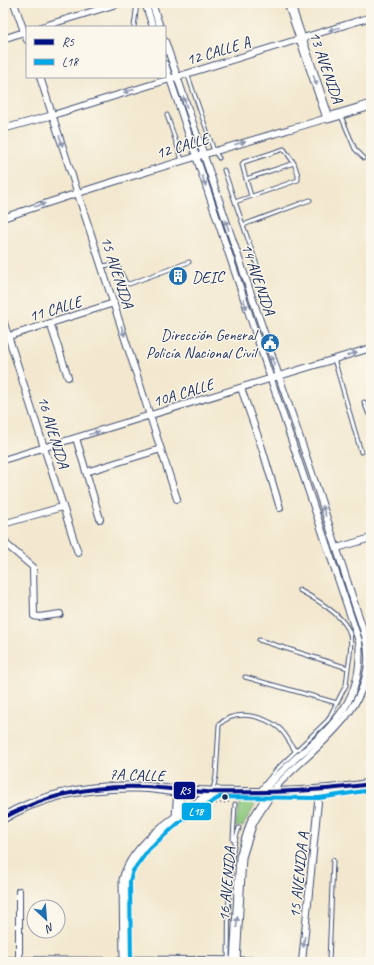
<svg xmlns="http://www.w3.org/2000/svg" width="374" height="965" font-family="Caveat,sans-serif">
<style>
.green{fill:#8cc97f;stroke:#547c6e}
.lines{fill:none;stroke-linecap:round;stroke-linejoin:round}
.lane-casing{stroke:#3b4b6f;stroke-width:5}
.street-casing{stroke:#3b4b6f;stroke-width:8}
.secondary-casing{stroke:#3b4b6f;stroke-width:11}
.path{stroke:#3b4b6f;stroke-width:1.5;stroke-dasharray:1 3;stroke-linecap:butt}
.lane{stroke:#fff;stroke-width:3}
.street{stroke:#fff;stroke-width:6}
.secondary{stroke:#fff;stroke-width:9}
.bus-1-casing{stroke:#fbf7ec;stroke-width:7}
.bus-2-casing{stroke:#fbf7ec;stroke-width:7}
.bus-1{stroke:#000f82;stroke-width:4}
.bus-2{stroke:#01a8e8;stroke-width:4}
.oneway{fill:#8d97ae}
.bus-dot{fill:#1b2f5e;stroke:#fbf7ec;stroke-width:1.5}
.labels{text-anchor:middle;stroke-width:3;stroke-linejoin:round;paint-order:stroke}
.street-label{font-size:16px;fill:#1b2f5e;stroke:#fbf7ec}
.poi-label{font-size:16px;fill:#1b2f5e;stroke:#fbf7ec;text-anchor:start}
.line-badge{stroke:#fbf7ec;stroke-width:1.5}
.badge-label{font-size:11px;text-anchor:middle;font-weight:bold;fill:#fff}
</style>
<rect width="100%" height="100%" fill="#fbf7ec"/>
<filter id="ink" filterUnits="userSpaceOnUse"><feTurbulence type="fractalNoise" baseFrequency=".025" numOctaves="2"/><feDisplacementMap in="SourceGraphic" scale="8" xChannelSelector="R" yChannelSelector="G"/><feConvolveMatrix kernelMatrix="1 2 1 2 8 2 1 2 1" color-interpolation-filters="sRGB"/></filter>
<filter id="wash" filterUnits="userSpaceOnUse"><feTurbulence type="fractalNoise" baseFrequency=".012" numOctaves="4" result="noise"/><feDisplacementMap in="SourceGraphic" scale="16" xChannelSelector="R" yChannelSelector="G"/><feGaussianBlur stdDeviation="0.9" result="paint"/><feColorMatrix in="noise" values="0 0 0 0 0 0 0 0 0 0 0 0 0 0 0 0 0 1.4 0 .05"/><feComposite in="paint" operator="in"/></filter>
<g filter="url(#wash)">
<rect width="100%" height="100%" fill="#f3e8cf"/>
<path class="green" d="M258,800L243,826L235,827L240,801Z"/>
</g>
<g filter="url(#ink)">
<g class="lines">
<defs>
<path id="lane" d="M134,27L137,3
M187,73L214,151L219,158
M167,115L182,160
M341,116L355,149L364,158
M224,170L258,268
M246,179L242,164L244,162L284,149L294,163
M235,202L298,180V175L294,163L246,179L251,196
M243,225L310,200
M102,266L117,264L126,283L129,284L189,262
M334,359L361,452
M364,402L371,420
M299,590C314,598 345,616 350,634C352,645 350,657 348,668
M245,677L337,703
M213,790L216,776L219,725C234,709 263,715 279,728C285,733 291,744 295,751
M259,791L277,769L328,720L346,685L348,668L259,640
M233,840L235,804
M228,961C229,922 226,863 239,828
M329,962L333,860"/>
<path id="street" d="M14,3L27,40
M145,3L153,27
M152,3L160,27
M41,27L120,3
M3,39L27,31
M165,41C216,192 267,343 319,494C330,529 342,564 353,599C359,619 370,642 368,663C363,721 306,752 271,792
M165,64L359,641C364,697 336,724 297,757C285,768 273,780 262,792
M40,77L177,499
M3,129L53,115L371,17
M3,218C110,181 219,150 328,118
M3,320L78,553
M50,323L68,377
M3,338L114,303
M241,388L262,448L280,508
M76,438L100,519
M3,460L371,348
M86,472L161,449
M3,524L62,507
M3,536L7,545L33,567L34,616L39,617L60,614
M337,548L371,538
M3,960L125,961
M19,962V891
M302,962L319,792"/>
<path id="secondary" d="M289,3L328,118L371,105
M177,816L179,791
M3,818C44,793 90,786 137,787C152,787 166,790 180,791C243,793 308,795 371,784
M125,961L264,962
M125,962L124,880C133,842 186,810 217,791
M235,962L241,857L252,822L271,792"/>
</defs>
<use href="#lane" class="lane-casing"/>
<use href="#street" class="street-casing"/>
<use href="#secondary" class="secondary-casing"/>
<path class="path" d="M212,804L230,802"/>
<use href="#lane" class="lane"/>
<use href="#street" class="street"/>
<use href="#secondary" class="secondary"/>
<defs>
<path id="bus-1" d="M3,818C47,794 94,785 144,787C165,788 186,791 207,792C262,793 316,792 371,784"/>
<path id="bus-2" d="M131,962L130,881L133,871L149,849L181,821L220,797L319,798L371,790"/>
</defs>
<use href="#bus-1" class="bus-1-casing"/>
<use href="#bus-2" class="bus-2-casing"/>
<use href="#bus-1" class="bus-1"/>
<use href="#bus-2" class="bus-2"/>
</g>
<defs><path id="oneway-solid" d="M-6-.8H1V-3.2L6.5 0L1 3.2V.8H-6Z"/></defs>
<g class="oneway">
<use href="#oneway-solid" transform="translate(334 29) rotate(163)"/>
<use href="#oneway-solid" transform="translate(315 80) rotate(71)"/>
<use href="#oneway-solid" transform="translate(129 91) rotate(162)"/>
<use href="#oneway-solid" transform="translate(185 102) rotate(-108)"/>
<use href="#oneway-solid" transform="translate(61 141) rotate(72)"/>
<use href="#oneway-solid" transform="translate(240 143) rotate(-16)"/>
<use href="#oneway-solid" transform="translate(204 181) rotate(72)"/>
<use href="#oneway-solid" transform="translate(40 205) rotate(-19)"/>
<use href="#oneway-solid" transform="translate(227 225) rotate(-109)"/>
<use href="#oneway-solid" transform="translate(245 304) rotate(72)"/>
<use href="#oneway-solid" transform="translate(123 331) rotate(72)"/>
<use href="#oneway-solid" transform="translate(352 354) rotate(-17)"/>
<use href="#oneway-solid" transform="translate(273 361) rotate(-109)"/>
<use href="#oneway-solid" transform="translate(94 433) rotate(-17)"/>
<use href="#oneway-solid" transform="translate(324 511) rotate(-109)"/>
<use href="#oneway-solid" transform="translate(237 922) rotate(-86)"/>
<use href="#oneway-solid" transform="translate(304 942) rotate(96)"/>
</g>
</g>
<defs>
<symbol id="building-disc" viewBox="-11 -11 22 22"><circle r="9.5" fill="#1f6fb2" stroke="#fbf7ec"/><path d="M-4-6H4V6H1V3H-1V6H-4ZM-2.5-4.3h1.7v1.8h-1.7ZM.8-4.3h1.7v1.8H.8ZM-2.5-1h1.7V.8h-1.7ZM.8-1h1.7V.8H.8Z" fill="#fff"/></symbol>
<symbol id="civic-disc" viewBox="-11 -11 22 22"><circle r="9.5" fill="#1f6fb2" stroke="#fbf7ec"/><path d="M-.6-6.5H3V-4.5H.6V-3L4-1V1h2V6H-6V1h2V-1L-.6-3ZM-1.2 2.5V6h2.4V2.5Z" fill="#fff"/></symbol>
</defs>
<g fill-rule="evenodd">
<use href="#building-disc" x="167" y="265" width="22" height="22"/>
<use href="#civic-disc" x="259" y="332" width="22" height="22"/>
</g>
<circle class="bus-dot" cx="225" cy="797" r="3.5"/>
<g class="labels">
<g class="street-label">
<text transform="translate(218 50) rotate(-17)" y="6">12 CALLE A</text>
<text transform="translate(327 67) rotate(71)" y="6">13 AVENIDA</text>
<text transform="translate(182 145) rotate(-17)" y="6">12 CALLE</text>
<text transform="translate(118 272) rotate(72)" y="6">15 AVENIDA</text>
<text transform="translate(259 279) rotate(71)" y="6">14 AVENIDA</text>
<text transform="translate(55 308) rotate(-17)" y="6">11 CALLE</text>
<text transform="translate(183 392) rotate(-17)" y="6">10A CALLE</text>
<text transform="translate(54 432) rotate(73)" y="6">16 AVENIDA</text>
<text transform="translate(137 774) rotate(2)" y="6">7A CALLE</text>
<text transform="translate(298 875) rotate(-84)" y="6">15 AVENIDA A</text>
<text transform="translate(226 884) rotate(-85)" y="6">16 AVENIDA</text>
</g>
<g class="poi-label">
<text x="192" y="282">DEIC</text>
<text x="256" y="340" text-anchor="end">Dirección General<tspan x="256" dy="18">Policía Nacional Civil</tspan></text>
</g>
</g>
<g class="line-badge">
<rect x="173" y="781" width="23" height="19" rx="4" fill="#000f82"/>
<rect x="181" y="802" width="31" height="19" rx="4" fill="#01a8e8"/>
</g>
<g class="badge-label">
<text x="185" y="794">R5</text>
<text x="196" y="815">L18</text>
</g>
<rect width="374" height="965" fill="none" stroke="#fbf7ec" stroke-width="16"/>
<rect x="26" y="26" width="140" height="52" fill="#fbf7ec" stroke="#a1a7b3"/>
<rect x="34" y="39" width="20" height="6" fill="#000f82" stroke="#a1a7b3"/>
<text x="62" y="46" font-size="12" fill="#1b2f5e">R5</text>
<rect x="34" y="59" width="20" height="6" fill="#01a8e8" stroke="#a1a7b3"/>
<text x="62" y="66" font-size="12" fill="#1b2f5e">L18</text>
<g transform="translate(46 919) rotate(154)"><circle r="19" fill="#fbf7ec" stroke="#a1a7b3"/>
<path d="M0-3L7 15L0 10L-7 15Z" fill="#1f6fb2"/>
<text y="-6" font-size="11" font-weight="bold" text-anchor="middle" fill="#1b2f5e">N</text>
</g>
</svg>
